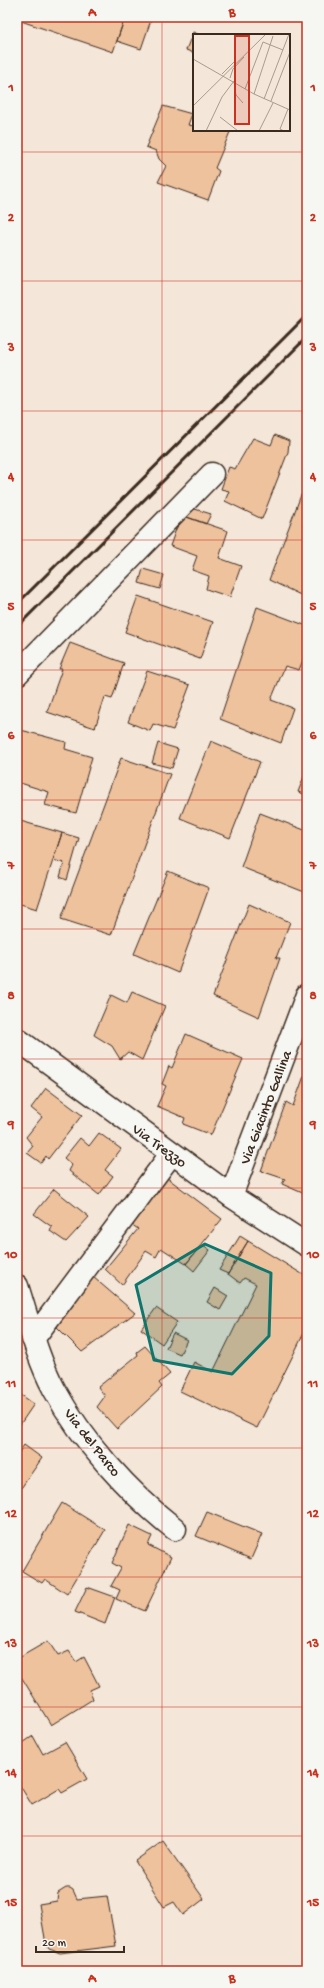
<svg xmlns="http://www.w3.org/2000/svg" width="324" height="1988" font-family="'Gochi Hand',sans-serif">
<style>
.building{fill:#efc29e;stroke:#3b2a1e}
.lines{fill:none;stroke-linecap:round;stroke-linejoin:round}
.minor-casing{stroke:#3b2a1e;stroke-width:25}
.minor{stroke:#f6f6f2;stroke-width:22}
.rail{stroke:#3b2a1e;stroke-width:3}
.marked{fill:#0f766e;fill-opacity:0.2;stroke:#0f766e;stroke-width:3;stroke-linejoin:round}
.grid{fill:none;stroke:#c8321e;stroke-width:1;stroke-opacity:0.55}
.labels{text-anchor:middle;stroke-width:4;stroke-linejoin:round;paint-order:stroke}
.street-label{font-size:15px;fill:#3b2a1e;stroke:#f6f6f2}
.inset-road{fill:none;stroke:#aa9b8e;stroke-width:1}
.view{fill:#c8321e;fill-opacity:0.15;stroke:#c8321e;stroke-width:2}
.inset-edge{fill:none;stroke:#3b2a1e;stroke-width:2}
.neatline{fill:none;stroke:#c8321e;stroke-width:1.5}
.grid-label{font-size:13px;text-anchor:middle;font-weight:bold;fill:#c8321e}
</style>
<rect width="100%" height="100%" fill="#f4e6d9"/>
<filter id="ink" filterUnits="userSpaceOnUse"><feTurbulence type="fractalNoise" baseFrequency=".025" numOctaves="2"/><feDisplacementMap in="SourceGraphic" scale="8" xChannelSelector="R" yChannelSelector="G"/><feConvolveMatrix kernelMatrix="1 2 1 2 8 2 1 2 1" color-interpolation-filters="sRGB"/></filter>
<g filter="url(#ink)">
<path class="building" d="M19,17H125L113,52L18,20Z
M125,17H152L141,49L117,41Z
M193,32L200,35H194V53L186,50Z
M163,106L192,114L188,125L194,126V130H224L230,132L215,168L219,171L208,200L158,182L166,166L159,159L156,151L146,147Z
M275,435L289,441L288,452L262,519L225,501L229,491L221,489L229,467L235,469L253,438L271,445Z
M301,495L307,497V598L269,580Z
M185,506L211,514L206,524L181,515Z
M181,515L228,531L219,558L241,566L230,597L206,589L209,576L192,570L197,556L170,546Z
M143,569L164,575L160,589L139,583Z
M138,596L213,622L200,659L125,632Z
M257,607L307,626V650L299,670L285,666L271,700L293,708L281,743L220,719Z
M70,643L124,663L112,699L105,697L95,728L47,712L62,669H59Z
M147,671L190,685L173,730L153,724L150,731L128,722Z
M17,729L66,742L65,749L92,757L76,813L45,805L49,792L17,782Z
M211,741L260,762L230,838L180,818Z
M158,743L178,749L172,768L152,763Z
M121,758L170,774L111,935L61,919Z
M307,769V795L298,792Z
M260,813L307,831V893L241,867Z
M17,820L62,833L37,909L17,903Z
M62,833L79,838L67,880L60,877L64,863L53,860Z
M168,871L209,888L178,973L134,954Z
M249,904L290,922L276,958H280L259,1017L213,996Z
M132,992L165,1006L142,1060L128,1052L120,1059L112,1046L94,1035L111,995L127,1003Z
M186,1034L243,1059L211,1135L183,1124L185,1118L157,1106L166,1086L162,1084L169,1066L172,1068Z
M307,1068V1195L282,1184L285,1179L261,1171L286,1102L293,1106Z
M46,1088L82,1115L48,1159L46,1156L41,1163L27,1153L33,1146L26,1137L42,1117L31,1108Z
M99,1133L121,1149L105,1170L113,1176L99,1195L69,1171L72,1165L64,1158L80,1138L89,1146Z
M166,1177L222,1219L186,1264L161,1248L156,1257L146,1251L122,1285L105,1269L138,1229L131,1224Z
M54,1189L89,1217L66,1242L50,1231L52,1227L34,1214Z
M240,1236L248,1241L228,1274L219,1270Z
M248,1241L307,1277V1327L257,1428L180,1391L194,1362L213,1372L256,1284L244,1278L240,1283L228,1274Z
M202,1244L210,1250L194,1271L186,1264Z
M93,1277L135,1313L82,1352L54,1324Z
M215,1288L228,1296L220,1310L207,1302Z
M156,1308L177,1322L162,1344L141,1329Z
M173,1333L187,1340L180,1354L166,1348Z
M145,1346L170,1374L159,1383L162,1387L117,1429L97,1407L105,1396L98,1387L138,1355L137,1352Z
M17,1392L34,1404L17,1429Z
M24,1445L42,1458L17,1494V1455Z
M62,1503L105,1530L67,1594L45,1579L42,1583L22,1571Z
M207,1512L262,1534L251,1559L196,1536Z
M17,1517L22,1520L17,1527Z
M129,1525L152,1536L148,1545L171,1557L145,1611L116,1599L120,1590L111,1586L121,1568L112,1563Z
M87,1587L115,1597L105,1624L75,1612Z
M48,1641L58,1656L69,1651L76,1662L84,1657L99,1686L90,1690L93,1699L51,1725L17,1670V1659Z
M33,1736L43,1754L65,1742L87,1779L62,1793L59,1789L32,1805L17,1781V1747Z
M163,1841L204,1899L183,1915L174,1902L164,1907L135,1861Z
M66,1888H70L73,1890L77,1899L107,1896L116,1946L60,1953L49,1949L46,1944L39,1904L57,1901L58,1893Z"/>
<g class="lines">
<defs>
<path id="minor" d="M17,674L212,474
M17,1039L231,1196L307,1245
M231,1196L307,995
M17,1286C28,1320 37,1357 54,1389C82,1441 129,1493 175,1529
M33,1339L172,1153"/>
</defs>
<use href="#minor" class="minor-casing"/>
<use href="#minor" class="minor"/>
<path class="rail" d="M17,604L307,315
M17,627L307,337"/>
</g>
</g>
<path class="marked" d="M205,1244L271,1273L269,1336L232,1374L154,1360L136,1285Z"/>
<path class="grid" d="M162,17V1971M17,152H307M17,281H307M17,411H307M17,540H307M17,670H307M17,800H307M17,929H307M17,1059H307M17,1188H307M17,1318H307M17,1448H307M17,1577H307M17,1707H307M17,1836H307"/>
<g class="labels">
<g class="street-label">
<text transform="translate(265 1107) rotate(-69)" y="5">Via Giacinto Gallina</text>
<text transform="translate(160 1145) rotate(36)" y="5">Via Trezzo</text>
<text transform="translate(93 1442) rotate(52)" y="5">Via del Parco</text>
</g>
</g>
<g transform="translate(193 34)">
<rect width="97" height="97" fill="#f4e6d9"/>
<path class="inset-road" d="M0,25L61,60L97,76M29,40L42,27M37,44L40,35L51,23M41,48L43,61L50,69M52,55L70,8L90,16M61,60L80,2M71,65L96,0M78,67L97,18M0,72L73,0M27,83L45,97M13,97L29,63L41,47M66,97L80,69M91,97L87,95L95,75"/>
<path class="view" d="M42,2H56V90H42Z"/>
<rect width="97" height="97" class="inset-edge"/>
</g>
<rect width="324" height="1988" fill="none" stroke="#f6f6f2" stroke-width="44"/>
<path d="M36 1946v6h88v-6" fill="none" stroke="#3b2a1e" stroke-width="2"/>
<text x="42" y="1946" font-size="12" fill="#3b2a1e" stroke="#f6f6f2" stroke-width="3" paint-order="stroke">20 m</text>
<rect x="22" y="22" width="280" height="1944" class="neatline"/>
<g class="grid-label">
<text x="92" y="16">A</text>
<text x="232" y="16">B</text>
<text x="11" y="91">1</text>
<text x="313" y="91">1</text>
<text x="11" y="221">2</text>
<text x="313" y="221">2</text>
<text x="11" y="351">3</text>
<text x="313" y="351">3</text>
<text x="11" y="480">4</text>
<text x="313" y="480">4</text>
<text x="11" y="610">5</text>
<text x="313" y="610">5</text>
<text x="11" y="739">6</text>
<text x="313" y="739">6</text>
<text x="11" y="869">7</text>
<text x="313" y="869">7</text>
<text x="11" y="999">8</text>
<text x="313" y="999">8</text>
<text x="11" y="1128">9</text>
<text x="313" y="1128">9</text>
<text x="11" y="1258">10</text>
<text x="313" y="1258">10</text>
<text x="11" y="1387">11</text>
<text x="313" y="1387">11</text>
<text x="11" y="1517">12</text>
<text x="313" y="1517">12</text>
<text x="11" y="1647">13</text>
<text x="313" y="1647">13</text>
<text x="11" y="1776">14</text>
<text x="313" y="1776">14</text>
<text x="11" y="1906">15</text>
<text x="313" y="1906">15</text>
<text x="92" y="1982">A</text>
<text x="232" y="1982">B</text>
</g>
</svg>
